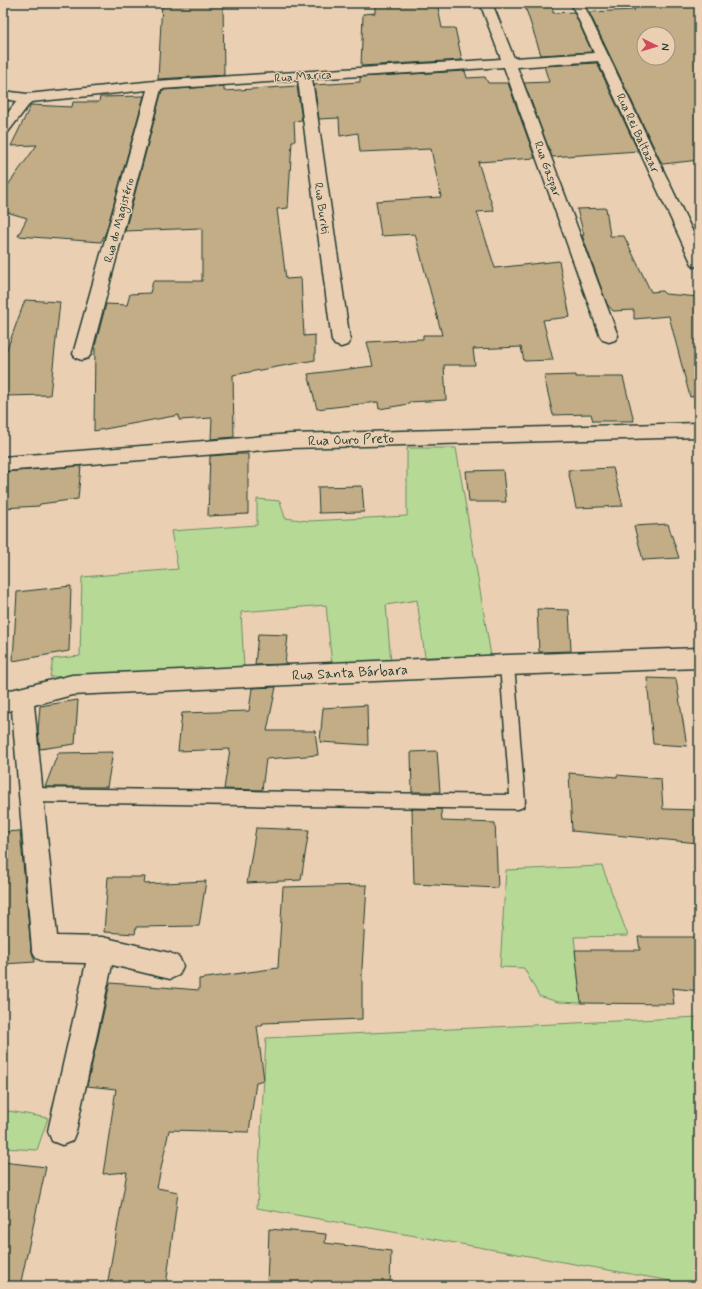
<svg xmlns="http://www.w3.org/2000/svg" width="702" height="1289" font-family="Mynerve,sans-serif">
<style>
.green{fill:#b6da95;stroke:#6a8c64}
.building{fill:#c2ad86;stroke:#1f3d34;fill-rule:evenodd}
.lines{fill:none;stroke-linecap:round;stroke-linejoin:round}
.service-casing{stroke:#1f3d34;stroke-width:3}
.minor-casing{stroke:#1f3d34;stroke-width:3}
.service{fill:#ebcfb2;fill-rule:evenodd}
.minor{fill:#ebcfb2;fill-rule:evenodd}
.labels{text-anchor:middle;stroke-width:3;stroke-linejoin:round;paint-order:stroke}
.far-street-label{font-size:12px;fill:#1f3d34;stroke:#ebcfb2}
.street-label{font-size:14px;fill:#1f3d34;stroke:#ebcfb2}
</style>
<rect width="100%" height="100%" fill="#ebcfb2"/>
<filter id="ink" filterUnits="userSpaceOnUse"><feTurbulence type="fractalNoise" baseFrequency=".025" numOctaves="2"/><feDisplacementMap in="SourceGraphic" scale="8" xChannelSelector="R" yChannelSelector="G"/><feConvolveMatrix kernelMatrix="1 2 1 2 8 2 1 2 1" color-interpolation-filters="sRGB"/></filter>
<g filter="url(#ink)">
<path class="green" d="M407,448H456L491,656L425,657L417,600L386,605L391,663L332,666L326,605L241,612L244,669L50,677L53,659L80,656L82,577L178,569L171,531L257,525V499L280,501L285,518L309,521L407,516Z
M602,866L628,936L574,937L581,1003L558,1002L539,996L524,968L500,967L506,870Z
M699,1017V1286L257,1208L266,1038Z
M3,1110L48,1118L37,1150L3,1148Z"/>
<path class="building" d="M162,3H223L224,75L158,79Z
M375,3H437L442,28H455L462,60L361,66L363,14L375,13Z
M524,3L552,4L553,13L574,12L592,52L541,55Z
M630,3H699V160L663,164L659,158L589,12L635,10ZM644,34H668V58H644Z
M597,63L638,151L552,157L524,83L549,82L544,66Z
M465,71L467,78L485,77L488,83H508L535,158L478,162L494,211L477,212L495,268L559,261L570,317L543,320L553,360L524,361L521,347L473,349L475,365H444L446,400L409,402V404L379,409L378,402L317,409L308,374L373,366L367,342L423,339V335H442L415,234L381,236L376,201L441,197L431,149L360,152L358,133L340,136L339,118L319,119L314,85L360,82V77Z
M224,86V91L297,86L302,120L294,121L295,141H292L288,208L277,209L286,279L301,278L304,336L315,335V360L233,375L234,437L211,439L212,418L179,420V415L94,431L95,346L106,304L127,305L130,294L150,293L153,281H202V228L125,231L162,90Z
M144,96L106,232L101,242L18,236L27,218L3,211V192L37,145L11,146L31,105L72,107L73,102H99L100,97Z
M606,208L610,236H624L651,292L662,291L665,294L699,297V396L690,397L669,316L634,319V310L613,311L607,304L582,235H584L577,209Z
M25,300L60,302L50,395L3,396V360Z
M576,375V377H623L634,421H593L591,414L553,415L544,376Z
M234,454H248V514L208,516L210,456Z
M81,466L78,499L40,504L39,506L3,508V472Z
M613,468L623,506L576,508L568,470Z
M503,470L506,502H469L466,471Z
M362,486L364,512L319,513L318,487Z
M668,524L679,558L643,560L634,526Z
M71,586L69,651L13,661L17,592Z
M537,609L569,610L571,651L539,652Z
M258,634L288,635L285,664L255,665Z
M647,678L676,679L687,746L653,744Z
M276,687L267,731H315L318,755L266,759L262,790L224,789L230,749L178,751L182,713L249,711L252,688Z
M78,700L75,744L40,749L38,731L40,706Z
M367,705L368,745L320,742L323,708Z
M437,751L440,792H412L411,752Z
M113,752L107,787H45L58,753Z
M569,773L617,777V775L661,779L663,809L699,810V843L572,831Z
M412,809H441L442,821L495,823L498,888L414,884Z
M256,828L309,830L301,880L247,883Z
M20,831L31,949L35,962L3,964V832Z
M108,877H145L144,884L206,881L199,926L136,927L135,934L104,932Z
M367,885L362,968V1019L263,1023L262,1026H257L264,1080L256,1082L249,1132L169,1130L157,1188L178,1192L166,1286H107L127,1172L103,1174L116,1089L87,1086L110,983L199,990V979L278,968L283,887Z
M638,937H699V991L672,988L674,1004L581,1003L575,950H640Z
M3,1162L46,1167L20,1286H3Z
M269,1229L326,1234L325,1243L391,1251L390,1286H267Z"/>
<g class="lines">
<defs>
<path id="service" d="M507,659L512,661L514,665L525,802L523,807L518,809L30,802L25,800L23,795L25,790L30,788L510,795L500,665L502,661Z"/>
<path id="minor" d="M480,3H492L514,58L594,53L571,3H583L699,245V267L693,266L691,262L598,61L517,67L618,336L615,340L609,342L603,340L600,336L504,67L312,79L350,341L347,345L341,347L335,345L332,341L298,80L161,89L91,354L88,358L82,360L76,358L73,354L147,90L31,102L8,132L3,133V119L17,101L3,99V91L27,94L155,81L501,59Z
M699,423V437L291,448L3,471V457L291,434Z
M699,648V668L507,675L72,695L34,705L57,936L102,937L170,953L179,957L183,966L179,975L170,979L112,965L76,1131L72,1141L62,1145L52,1141L48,1131L86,963L45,962L36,958L32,949L12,710L3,712V692L72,675L507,655Z"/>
</defs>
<use href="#service" class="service-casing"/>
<use href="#minor" class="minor-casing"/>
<use href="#service" class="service"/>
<use href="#minor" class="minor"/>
</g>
</g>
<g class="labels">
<g class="far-street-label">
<text transform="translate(303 76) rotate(-4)" y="4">Rua Marica</text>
<text transform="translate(638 133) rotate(65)" y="4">Rua Rei Baltazar</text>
<text transform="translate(548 169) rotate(70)" y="4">Rua Gaspar</text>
<text transform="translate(322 208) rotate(82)" y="4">Rua Buriti</text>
<text transform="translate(119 220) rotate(-75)" y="4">Rua do Magistério</text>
</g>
<g class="street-label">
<text transform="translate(351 439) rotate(-2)" y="5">Rua Ouro Preto</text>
<text transform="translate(350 672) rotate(-3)" y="5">Rua Santa Bárbara</text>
</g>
</g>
<rect width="702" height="1289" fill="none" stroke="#ebcfb2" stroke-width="16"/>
<rect x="8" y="8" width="686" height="1273" fill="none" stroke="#1f3d34" stroke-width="1.5" filter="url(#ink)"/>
<g transform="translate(656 46) rotate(95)"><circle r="19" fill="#ebcfb2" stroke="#999580"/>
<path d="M0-3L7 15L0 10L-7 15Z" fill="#d1495b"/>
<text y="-6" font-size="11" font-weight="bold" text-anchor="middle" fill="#1f3d34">N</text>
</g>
</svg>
